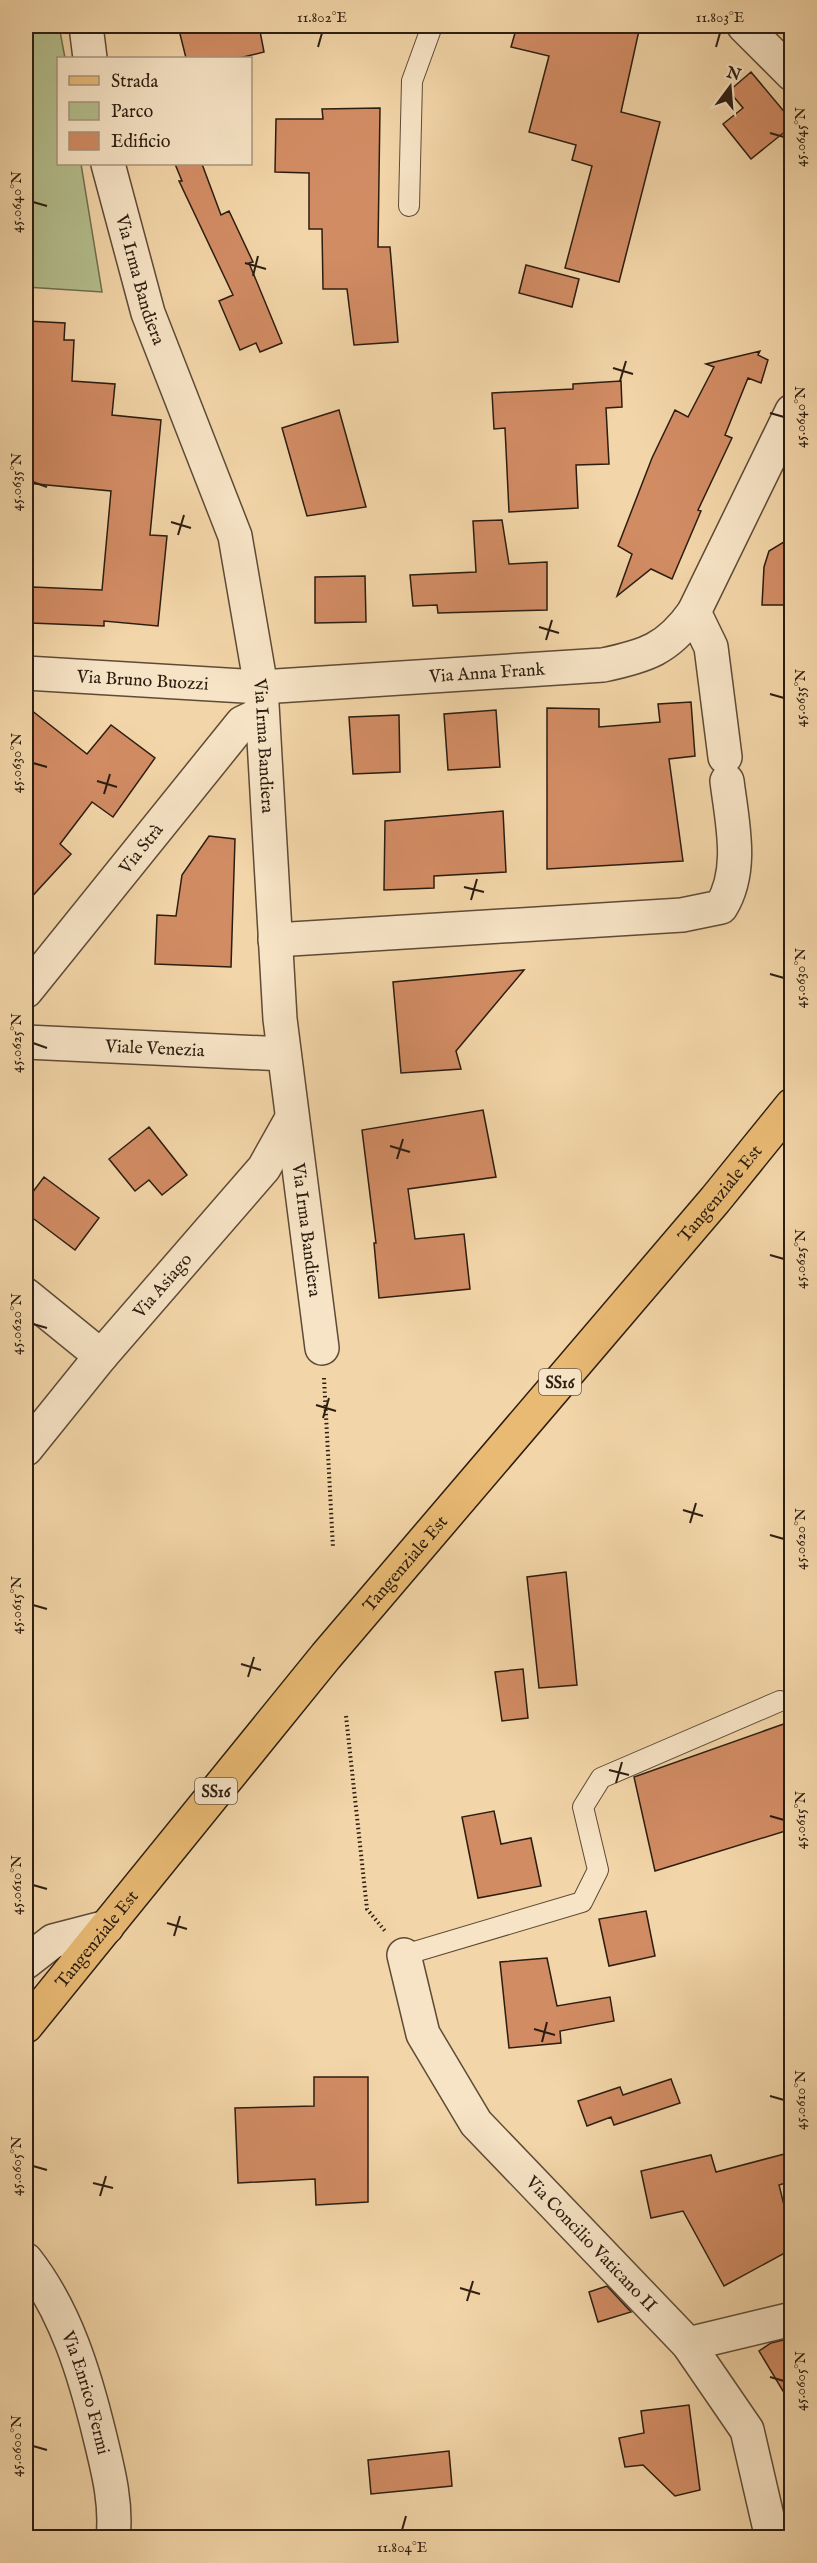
<svg xmlns="http://www.w3.org/2000/svg" width="817" height="2563" font-family="'IM FELL English',serif">
<style>
.green{fill:#b4be8d;stroke:#706e4e;stroke-width:1.5}
.building{fill:#d28c64;stroke:#2c1d10;stroke-width:1.5}
.lines{fill:none;stroke-linecap:round;stroke-linejoin:round}
.service-casing{stroke:#5e4b36;stroke-width:22}
.minor-casing{stroke:#5e4b36;stroke-width:36}
.tertiary-casing{stroke:#5e4b36;stroke-width:36}
.primary-casing{stroke:#2c1d10;stroke-width:36}
.path{stroke:#2c1d10;stroke-width:4;stroke-dasharray:1.5 3;stroke-linecap:butt}
.service{stroke:#f7e4c6;stroke-width:20}
.minor{stroke:#f7e4c6;stroke-width:33}
.tertiary{stroke:#f7e4c6;stroke-width:33}
.primary{stroke:#e9ba74;stroke-width:33}
.ticks{fill:none;stroke:#2c1d10;stroke-width:2}
.labels{text-anchor:middle;stroke-width:5;stroke-linejoin:round;paint-order:stroke}
.shield{fill:#f7e4c6;stroke:#695947;stroke-width:1.5}
.shield-label{font-size:16px;font-weight:bold;fill:#2c1d10}
.street-label{font-size:18px;fill:#2c1d10;stroke:#f7e4c6}
.neatline{fill:none;stroke:#2c1d10;stroke-width:2}
.ticks-label{font-size:15px;text-anchor:middle;fill:#2c1d10}
</style>
<rect width="100%" height="100%" fill="#f2d5a8"/>
<filter id="stains"><feTurbulence type="fractalNoise" baseFrequency=".00333" numOctaves="4"/><feColorMatrix values="0 0 0 0 .2 0 0 0 0 .09 0 0 0 0 .02 0 0 0 .5 -.17"/></filter>
<radialGradient id="worn" r=".72"><stop offset=".6" stop-color="#630" stop-opacity="0"/><stop offset="1" stop-color="#630" stop-opacity=".3"/></radialGradient>
<path class="green" d="M26,26H59L65,58H58V164H81L102,292L26,287Z"/>
<path class="building" d="M178,26H259L264,52L239,58H186Z
M517,26H640L621,112L660,122L619,282L565,268L592,166L572,160L576,145L529,132L549,56L511,47Z
M751,72L792,121V126L751,159L723,124L743,108L729,91Z
M380,108L378,247H390L398,342L354,345L347,289H323L322,229H309V173L275,172L276,119H323L322,109Z
M175,164H202L221,215L229,211L253,262L249,263L282,343L260,352L256,343L240,350L219,301L233,295L179,181H182Z
M526,265L579,279L572,307L519,293Z
M27,321L65,323L64,340H74L72,381L115,384L112,415L161,420L150,535L167,536L158,626L104,621V626L31,623L33,587L102,590L111,491L26,483V437L29,399L26,398Z
M760,351L758,355L768,360L761,383L748,378L725,435L732,438L698,510L701,511L672,579L651,569L617,596L632,554L618,546L652,458L675,410L688,417L714,367L706,364Z
M621,381L622,407L606,408L609,464L576,465L578,508L509,512L505,428L494,429L492,393L573,389V384Z
M339,410L366,507L307,516L282,428Z
M502,520L509,564L547,562V610L438,613L437,605L413,606L410,575L476,572L473,521Z
M792,537V605H762L764,567L769,551Z
M365,576L366,622L315,623V577Z
M691,702L695,756L669,759L683,861L547,869V708L599,709V727L660,722L658,704Z
M26,706L87,754L111,725L155,758L113,817L92,802L60,844L71,854L26,903Z
M496,710L500,767L448,770L444,714Z
M399,715L400,772L353,774L349,717Z
M503,811L506,872L434,876V888L384,890L385,821Z
M209,836L235,839L231,967L155,964L157,915L176,916L182,875Z
M524,970L456,1051L461,1069L401,1073L393,982Z
M483,1110L496,1177L408,1189L415,1239L464,1234L470,1289L379,1298L374,1243H376L362,1130Z
M149,1127L187,1175L162,1195L149,1180L135,1191L109,1159Z
M44,1177L99,1218L75,1250L26,1213V1201Z
M566,1572L577,1685L539,1688L527,1577Z
M523,1669L528,1718L502,1721L495,1672Z
M792,1721V1829L655,1871L634,1777Z
M494,1811L501,1844L531,1838L541,1886L478,1898L462,1817Z
M646,1911L655,1956L609,1966L599,1919Z
M547,1958L557,2006L610,1997L614,2021L560,2031L561,2043L509,2048L500,1962Z
M314,2077H368V2202L316,2205L315,2179L238,2183L235,2108L314,2106Z
M671,2079L680,2103L614,2125L611,2117L587,2126L578,2101L620,2087L623,2095Z
M792,2152V2181L779,2185L792,2237V2249L724,2286L683,2211L651,2218L641,2171L711,2155L716,2172Z
M607,2286L631,2312L598,2322L589,2292Z
M792,2338V2406L759,2351L771,2343Z
M689,2405L700,2490L675,2496L643,2465L625,2467L619,2438L644,2433L641,2411Z
M449,2451L452,2486L371,2494L368,2460Z"/>
<g class="lines">
<defs>
<path id="service" d="M409,206L412,81L432,26
M404,1955L582,1902L598,1870L583,1807L601,1778L780,1701"/>
<g id="minor">
<path d="M86,26L90,58"/>
<path d="M744,26L792,74"/>
<path id="s1" d="M108,164L148,313L235,536L261,687L280,1019L322,1348"/>
<path d="M694,612L711,647L725,757"/>
<path id="s2" d="M26,673L261,687L603,665C646,656 668,649 694,612L792,411"/>
<path d="M275,940L682,915L721,907C744,870 732,822 727,781"/>
<path id="s3" d="M26,991L242,723L261,714"/>
<path id="s4" d="M26,1042L284,1054"/>
<path d="M26,1295L101,1356"/>
<path id="s5" d="M26,1449L101,1356L264,1168L292,1118"/>
<path id="s6" d="M404,1955L423,2034L476,2123L688,2344L747,2430L772,2538"/>
<path d="M688,2344L792,2319"/>
</g>
<g id="tertiary">
<path d="M26,1962L53,1941L107,1927"/>
<path id="s7" d="M26,2260C66,2311 85,2375 100,2437C108,2470 117,2504 113,2538"/>
</g>
<g id="primary">
<path id="s8" d="M26,2026L326,1656L715,1200L792,1105"/>
</g>
</defs>
<use href="#service" class="service-casing"/>
<use href="#minor" class="minor-casing"/>
<use href="#tertiary" class="tertiary-casing"/>
<use href="#primary" class="primary-casing"/>
<path class="path" d="M324,1378L333,1548
M346,1716L367,1909L385,1931"/>
<use href="#service" class="service"/>
<use href="#minor" class="minor"/>
<use href="#tertiary" class="tertiary"/>
<use href="#primary" class="primary"/>
</g>
<path class="ticks" d="M318,47L322,33M716,47L720,33M770,133L784,137M33,202L47,206M245,263L266,269M253,276L258,256M613,368L633,374M620,381L626,361M770,413L784,417M33,482L47,487M171,522L191,528M178,535L184,515M539,627L559,633M546,640L552,620M770,694L784,698M33,763L47,767M97,781L117,787M104,794L110,774M464,887L484,892M471,900L477,879M770,974L784,978M33,1043L47,1048M390,1146L410,1152M397,1159L403,1139M770,1255L784,1259M33,1324L47,1328M316,1405L336,1411M323,1418L329,1398M683,1510L703,1516M690,1523L696,1503M770,1535L784,1539M33,1605L47,1609M241,1664L261,1670M248,1677L254,1657M609,1770L629,1775M616,1783L622,1762M770,1816L784,1820M33,1885L47,1889M167,1923L187,1929M174,1936L180,1916M534,2029L555,2035M542,2042L547,2022M770,2096L784,2100M33,2166L47,2170M93,2183L113,2188M100,2196L106,2176M460,2288L480,2294M467,2301L473,2281M770,2377L784,2381M33,2446L47,2450M402,2530L406,2516"/>
<g class="labels">
<g class="shield">
<rect x="539" y="1369" width="42" height="26" rx="4.5"/>
<rect x="195" y="1778" width="42" height="26" rx="4.5"/>
</g>
<g class="shield-label">
<text x="560" y="1388">SS16</text>
<text x="216" y="1797">SS16</text>
</g>
<g class="street-label">
<text dy="6" stroke="none"><textPath href="#s1" startOffset="120">Via Irma Bandiera</textPath></text>
<text dy="6" stroke="none"><textPath href="#s2" startOffset="462">Via Anna Frank</textPath></text>
<text dy="6" stroke="none"><textPath href="#s2" startOffset="117">Via Bruno Buozzi</textPath></text>
<text dy="6" stroke="none"><textPath href="#s1" startOffset="606">Via Irma Bandiera</textPath></text>
<text dy="6" stroke="none"><textPath href="#s3" startOffset="183">Via Strà</textPath></text>
<text dy="6" stroke="none"><textPath href="#s4" startOffset="129">Viale Venezia</textPath></text>
<text dy="6" stroke="none"><textPath href="#s8" startOffset="1084">Tangenziale Est</textPath></text>
<text dy="6" stroke="none"><textPath href="#s1" startOffset="1092">Via Irma Bandiera</textPath></text>
<text dy="6" stroke="none"><textPath href="#s5" startOffset="213">Via Asiago</textPath></text>
<text dy="6" stroke="none"><textPath href="#s8" startOffset="598">Tangenziale Est</textPath></text>
<text dy="6" stroke="none"><textPath href="#s8" startOffset="112">Tangenziale Est</textPath></text>
<text dy="6" stroke="none"><textPath href="#s6" startOffset="352">Via Concilio Vaticano II</textPath></text>
<text dy="6" stroke="none"><textPath href="#s7" startOffset="147">Via Enrico Fermi</textPath></text>
</g>
</g>
<rect width="817" height="2563" fill="none" stroke="#f2d5a8" stroke-width="66"/>
<rect x="57" y="57" width="195" height="108" fill="#f7e4c6" stroke="#a6947d" stroke-width="1.5"/>
<rect x="69" y="76" width="30" height="9" fill="#e9ba74" stroke="#a6947d" stroke-width="1.5"/>
<text x="111" y="87" font-size="18" fill="#2c1d10">Strada</text>
<rect x="69" y="102" width="30" height="18" fill="#b4be8d" stroke="#a6947d" stroke-width="1.5"/>
<text x="111" y="117" font-size="18" fill="#2c1d10">Parco</text>
<rect x="69" y="132" width="30" height="18" fill="#d28c64" stroke="#a6947d" stroke-width="1.5"/>
<text x="111" y="147" font-size="18" fill="#2c1d10">Edificio</text>
<g transform="translate(730 87) rotate(16)" stroke="#f7e4c6" stroke-width="4.5" paint-order="stroke">
<path d="M0-4.5L10 22L0 15L-10 22Z" fill="#2c1d10"/>
<text y="-9" font-size="16" font-weight="bold" text-anchor="middle" fill="#2c1d10">N</text>
</g>
<rect x="33" y="33" width="751" height="2497" class="neatline"/>
<g class="ticks-label">
<text x="322" y="22">11.802°E</text>
<text x="720" y="22">11.803°E</text>
<text transform="translate(800 137) rotate(-90)" y="5">45.0645°N</text>
<text transform="translate(16 202) rotate(-90)" y="5">45.0640°N</text>
<text transform="translate(800 417) rotate(-90)" y="5">45.0640°N</text>
<text transform="translate(16 482) rotate(-90)" y="5">45.0635°N</text>
<text transform="translate(800 698) rotate(-90)" y="5">45.0635°N</text>
<text transform="translate(16 763) rotate(-90)" y="5">45.0630°N</text>
<text transform="translate(800 978) rotate(-90)" y="5">45.0630°N</text>
<text transform="translate(16 1043) rotate(-90)" y="5">45.0625°N</text>
<text transform="translate(800 1259) rotate(-90)" y="5">45.0625°N</text>
<text transform="translate(16 1324) rotate(-90)" y="5">45.0620°N</text>
<text transform="translate(800 1539) rotate(-90)" y="5">45.0620°N</text>
<text transform="translate(16 1605) rotate(-90)" y="5">45.0615°N</text>
<text transform="translate(800 1820) rotate(-90)" y="5">45.0615°N</text>
<text transform="translate(16 1885) rotate(-90)" y="5">45.0610°N</text>
<text transform="translate(800 2100) rotate(-90)" y="5">45.0610°N</text>
<text transform="translate(16 2166) rotate(-90)" y="5">45.0605°N</text>
<text transform="translate(800 2381) rotate(-90)" y="5">45.0605°N</text>
<text transform="translate(16 2446) rotate(-90)" y="5">45.0600°N</text>
<text x="402" y="2552">11.804°E</text>
</g>
<rect width="100%" height="100%" filter="url(#stains)"/>
<rect width="100%" height="100%" fill="url(#worn)"/>
</svg>
